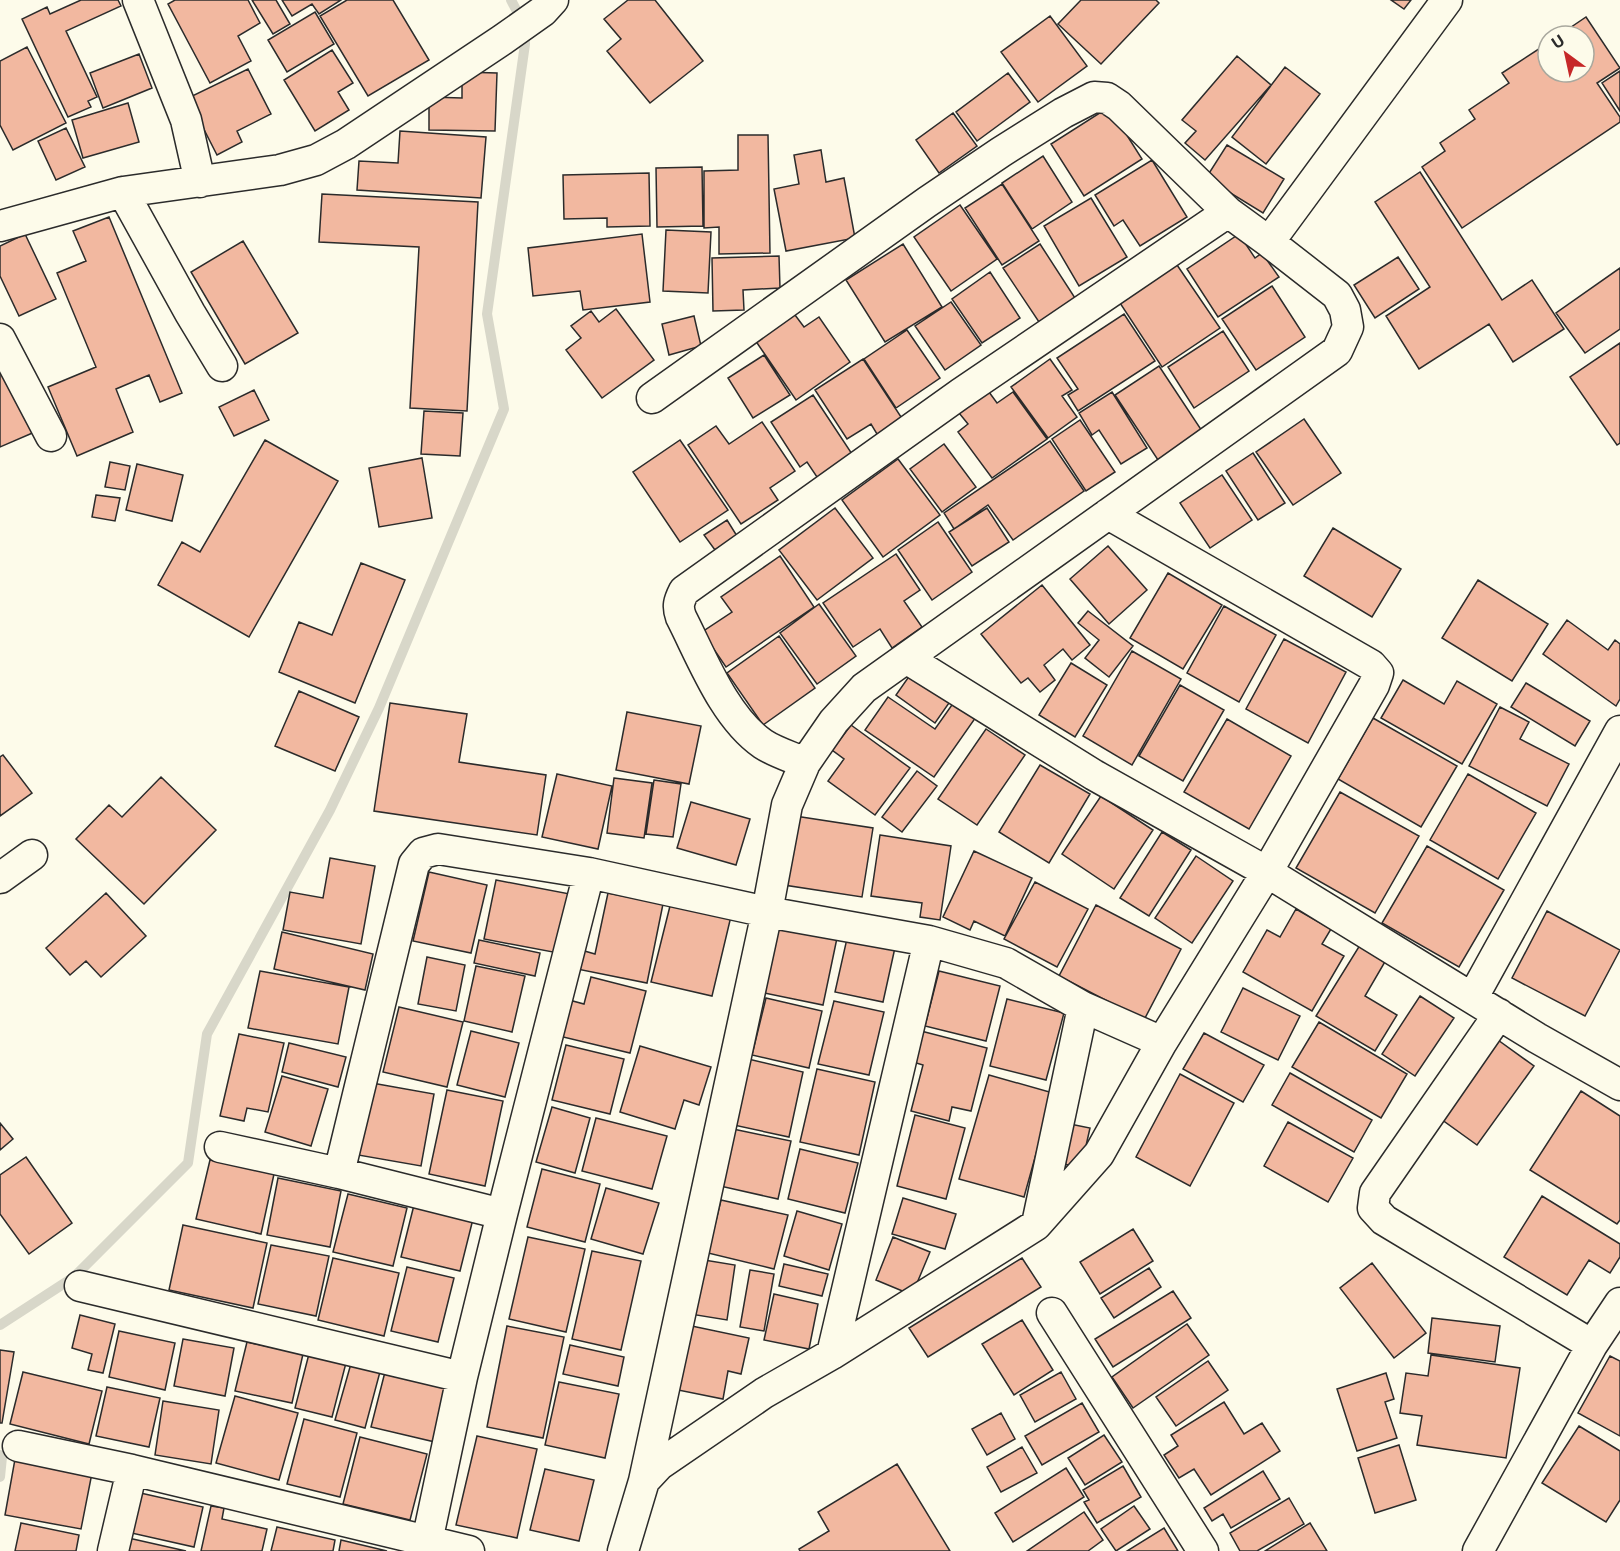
<svg xmlns="http://www.w3.org/2000/svg" width="1620" height="1551" font-family="'Noto Sans',sans-serif">
<style>
.lines{fill:none;stroke-linecap:round;stroke-linejoin:round}
.stream{stroke:#d8d7c9;stroke-width:10}
.building{fill:#f2b8a0;stroke:#2b2b2b;stroke-width:1.5}
.street-casing{stroke:#2b2b2b;stroke-width:33}
.street{stroke:#fdfbea;stroke-width:30}
</style>
<rect width="100%" height="100%" fill="#fdfbea"/>
<g class="lines">
<path class="stream" d="M0,1325L74,1277L188,1163L207,1034L330,810L379,708L504,409L487,314L525,44L524,25L511,0
M0,1455L2,1457L0,1477"/>
</g>
<path class="building" d="M81,0H118L121,6L66,31L97,97L88,101L91,107L68,117L22,19L47,7L50,14Z
M175,0H248L260,23L238,36L251,61L210,83L168,4Z
M252,0H276L290,24L273,34Z
M282,0H341L319,14L312,4L292,16Z
M347,0H393L429,60L368,96L320,16Z
M628,0H655L703,61L650,103L607,51L621,39L604,19Z
M1081,0H1156L1159,3L1101,64L1058,24Z
M1391,0H1411L1404,9Z
M315,12L334,44L287,72L268,40Z
M1050,16L1087,66L1038,102L1001,52Z
M1586,17L1620,68L1597,83L1620,117V122L1462,228L1422,167L1445,151L1440,143L1475,119L1469,110L1509,83L1502,73L1548,43V72H1584V36H1558Z
M27,47L66,123L13,150L0,125V61Z
M332,50L353,83L338,92L349,110L315,131L284,80Z
M139,54L152,88L103,108L90,73Z
M1237,56L1271,85L1205,160L1185,143L1196,131L1182,120Z
M1285,67L1320,94L1266,164L1232,137Z
M248,69L271,114L237,131L242,142L217,155L188,98Z
M1620,71V111L1602,83Z
M462,72L497,73L495,131L429,130V97L462,98Z
M1008,73L1030,102L977,141L956,112Z
M128,103L139,142L83,158L72,120Z
M1109,107L1142,159L1084,196L1051,144Z
M953,113L977,146L939,173L916,140Z
M66,128L85,167L56,180L38,141Z
M400,131L486,137L481,198L357,190L359,161L398,163Z
M738,135H768L770,253L719,254V227L704,228V171L738,170Z
M1227,145L1284,179L1263,213L1206,178Z
M821,150L826,182L844,178L855,238L786,251L774,189L799,184L794,155Z
M1043,156L1072,202L1032,229L1002,183Z
M1152,160L1187,217L1140,246L1123,220L1114,226L1095,195Z
M702,167L703,226L657,227L656,168Z
M1420,172L1502,300L1532,280L1564,329L1513,362L1489,324L1419,369L1386,316L1430,287L1375,202Z
M649,173L650,226L607,227V218L564,219L563,175Z
M1002,184L1039,241L1002,265L965,208Z
M322,194L478,202L467,411L410,408L419,247L319,242Z
M1091,198L1127,257L1079,286L1044,226Z
M960,205L997,259L951,291L914,237Z
M109,217L182,393L160,402L149,375L116,389L133,432L77,456L48,387L96,367L57,273L86,261L73,231Z
M666,230L711,232L708,293L663,291Z
M25,234L56,299L19,316L0,276V246Z
M642,234L650,302L583,310L580,291L533,296L528,248Z
M1239,234L1255,258L1262,253L1279,277L1218,317L1187,269Z
M243,241L298,333L245,364L191,272Z
M903,244L942,307L885,342L846,280Z
M1040,244L1075,298L1039,322L1003,268Z
M779,256L780,288L743,290L744,310L713,311L712,258Z
M1398,257L1419,289L1375,318L1354,285Z
M1175,262L1220,328L1162,367L1118,300Z
M1620,268V329L1585,353L1556,313Z
M990,272L1020,318L982,343L952,299Z
M1272,286L1305,337L1256,370L1222,319Z
M951,302L981,345L945,370L915,326Z
M616,309L654,360L602,398L566,350L581,338L571,326L591,311L599,322Z
M792,311L804,327L819,317L850,362L796,400L753,337Z
M1124,314L1155,361L1078,411L1068,395L1078,389L1057,358Z
M694,316L701,346L669,355L662,324Z
M907,330L940,378L896,408L864,359Z
M1223,331L1249,371L1194,408L1168,367Z
M1620,343V443L1617,445L1570,377Z
M764,355L790,395L753,418L728,378Z
M0,356L37,431L0,447Z
M863,359L905,423L880,439L871,424L847,439L815,390Z
M1050,359L1072,390L1062,396L1077,417L1048,438L1011,387Z
M1159,366L1202,431L1158,460L1115,395Z
M254,390L269,420L234,436L219,407Z
M989,392L997,403L1013,392L1047,439L992,478L958,432L968,424L959,413Z
M1112,392L1147,448L1121,464L1099,430L1092,435L1079,413Z
M813,395L854,457L819,480L807,462L800,467L771,422Z
M424,411L463,413L460,456L421,454Z
M1304,419L1341,473L1293,505L1256,452Z
M1080,420L1115,472L1086,491L1052,439Z
M762,422L795,471L770,488L778,500L741,524L688,445L716,426L729,444Z
M265,440L338,481L249,637L158,585L182,542L200,552Z
M680,440L728,510L680,542L633,472Z
M1050,441L1084,491L1013,540L988,505L954,529L944,513Z
M944,444L976,487L942,512L910,469Z
M1253,453L1285,503L1258,520L1226,471Z
M422,458L432,518L379,527L369,468Z
M898,459L940,515L883,557L842,500Z
M110,462L130,466L125,490L105,487Z
M137,464L183,475L172,521L126,510Z
M1222,475L1252,520L1210,548L1180,503Z
M96,495L120,498L115,521L92,517Z
M835,508L873,558L817,600L779,550Z
M987,508L1009,542L972,566L949,532Z
M727,520L737,536L715,550L704,535Z
M938,522L972,572L932,600L898,550Z
M1333,528L1401,569L1372,617L1304,576Z
M1108,546L1147,590L1109,624L1070,579Z
M896,554L920,590L904,601L922,627L892,648L880,629L853,647L823,603Z
M780,556L814,607L726,667L702,632L732,612L721,597Z
M361,563L405,580L355,703L279,672L299,622L332,635Z
M1168,573L1222,605L1183,669L1130,638Z
M1478,580L1548,624L1512,681L1442,638Z
M1042,585L1090,645L1072,660L1063,649L1044,665L1055,680L1040,692L1028,678L1021,683L981,634Z
M819,604L856,656L817,684L780,633Z
M1224,606L1276,635L1239,702L1187,673Z
M1088,611L1133,646L1109,677L1085,658L1099,640L1078,623Z
M1567,620L1608,650L1615,640L1620,644V699L1616,706L1543,654Z
M779,636L815,688L763,725L727,673Z
M1284,639L1346,672L1308,743L1246,709Z
M1132,651L1181,679L1132,765L1083,736Z
M1071,663L1107,685L1075,737L1039,715Z
M910,675L949,703L935,723L896,695Z
M1403,680L1444,704L1457,681L1497,704L1462,764L1381,718Z
M1526,683L1590,721L1575,746L1511,707Z
M1180,685L1224,710L1183,781L1139,756Z
M299,691L359,717L335,771L275,746Z
M888,697L935,729L954,702L976,717L934,777L865,730Z
M390,703L467,714L459,762L546,775L537,835L374,811Z
M1500,707L1529,722L1520,739L1569,764L1547,806L1469,766Z
M627,712L701,726L689,784L616,770Z
M1373,718L1457,766L1421,827L1338,779Z
M1227,719L1291,756L1249,829L1184,792Z
M851,725L910,768L875,815L828,781L844,759L832,750Z
M986,729L1025,755L977,825L938,799Z
M3,755L32,793L0,816V757Z
M1040,765L1090,794L1049,863L999,832Z
M917,771L937,786L902,832L882,817Z
M557,774L612,786L598,849L542,837Z
M1468,774L1536,813L1498,879L1430,840Z
M161,777L216,830L144,904L76,839L109,805L122,817Z
M614,778L652,783L644,838L607,833Z
M654,780L681,784L673,837L646,834Z
M1340,792L1419,836L1375,913L1296,868Z
M1101,796L1153,830L1114,889L1062,854Z
M691,802L750,819L736,865L677,848Z
M795,816L873,828L862,897L784,885Z
M1162,832L1191,850L1149,916L1120,898Z
M880,835L951,846L940,920L920,917L922,903L871,896Z
M1427,846L1504,890L1459,967L1382,923Z
M974,851L1032,878L1005,936L974,921L970,930L943,917Z
M1196,856L1233,881L1192,943L1155,918Z
M330,858L375,866L361,944L283,930L290,892L323,898Z
M429,872L487,885L471,953L413,941Z
M496,880L570,894L558,953L484,939Z
M1035,882L1088,909L1057,967L1004,939Z
M106,893L146,936L101,977L86,961L70,975L46,948Z
M608,893L663,904L647,983L577,969L581,950L595,954Z
M672,898L732,912L712,996L651,982Z
M1096,905L1181,949L1144,1020L1059,976Z
M1296,909L1331,929L1322,944L1344,956L1312,1011L1243,972L1267,930L1280,937Z
M1547,911L1620,950L1585,1016L1512,978Z
M773,925L837,938L823,1005L759,992Z
M282,932L373,954L365,990L274,969Z
M848,934L896,943L883,1002L835,992Z
M479,940L540,953L535,976L474,963Z
M1360,945L1386,960L1365,996L1397,1015L1375,1051L1316,1016Z
M427,957L465,965L456,1011L418,1004Z
M476,966L525,976L512,1032L464,1021Z
M260,971L349,987L338,1044L248,1028Z
M939,971L1000,986L986,1041L925,1026Z
M591,977L646,991L630,1053L559,1036L569,1000L584,1004Z
M1243,988L1300,1016L1278,1060L1221,1032Z
M1420,996L1454,1018L1415,1076L1382,1054Z
M766,998L822,1011L809,1068L752,1055Z
M1007,999L1064,1013L1046,1080L990,1066Z
M834,1001L884,1012L869,1075L818,1064Z
M399,1007L463,1022L447,1087L383,1072Z
M1319,1022L1407,1074L1381,1118L1292,1067Z
M471,1031L519,1043L505,1097L457,1085Z
M921,1031L987,1048L971,1111L952,1107L949,1121L911,1111L923,1065L913,1062Z
M1204,1033L1264,1065L1243,1102L1183,1069Z
M239,1034L284,1043L268,1112L247,1108L244,1121L220,1116Z
M1491,1035L1534,1066L1477,1145L1434,1114Z
M289,1043L346,1057L338,1087L282,1072Z
M566,1045L624,1059L610,1114L552,1100Z
M640,1046L711,1067L699,1105L684,1100L675,1129L620,1112Z
M744,1058L803,1072L789,1137L729,1124Z
M817,1069L875,1082L859,1155L800,1142Z
M1290,1073L1372,1120L1354,1152L1272,1105Z
M1180,1074L1234,1103L1190,1186L1136,1157Z
M989,1075L1053,1093L1024,1197L959,1179Z
M282,1076L328,1089L311,1146L265,1132Z
M372,1083L434,1094L421,1166L358,1155Z
M447,1090L503,1101L485,1186L429,1174Z
M1581,1091L1620,1116V1220L1617,1224L1530,1170Z
M552,1107L590,1118L575,1173L536,1162Z
M915,1115L965,1128L946,1199L897,1186Z
M596,1118L667,1136L652,1189L582,1171Z
M1288,1122L1353,1158L1328,1202L1264,1166Z
M0,1123L13,1139L0,1150Z
M1070,1124L1090,1128L1081,1168L1060,1163Z
M733,1129L791,1141L778,1199L720,1186Z
M800,1149L858,1163L845,1213L788,1199Z
M26,1157L72,1223L29,1254L0,1214V1175Z
M210,1160L274,1174L261,1234L196,1219Z
M542,1169L600,1184L585,1242L527,1227Z
M278,1178L341,1191L330,1247L267,1235Z
M606,1188L659,1203L643,1254L591,1239Z
M348,1194L407,1208L393,1266L333,1252Z
M1542,1196L1620,1244V1257L1610,1273L1589,1260L1567,1295L1504,1257Z
M903,1198L956,1214L945,1249L892,1234Z
M721,1200L788,1215L774,1269L708,1253Z
M414,1205L473,1219L460,1271L401,1257Z
M797,1211L842,1224L829,1270L784,1256Z
M183,1225L267,1243L253,1308L169,1290Z
M1133,1229L1153,1261L1100,1294L1080,1262Z
M528,1237L585,1249L566,1332L509,1319Z
M893,1237L930,1252L912,1295L876,1280Z
M271,1245L329,1256L316,1316L258,1304Z
M592,1251L641,1261L621,1350L572,1339Z
M333,1258L399,1273L384,1336L318,1320Z
M1022,1258L1041,1287L928,1357L909,1328Z
M698,1259L735,1265L727,1320L690,1314Z
M1372,1263L1426,1333L1394,1358L1340,1288Z
M784,1264L828,1274L822,1296L779,1286Z
M407,1267L454,1278L438,1342L391,1331Z
M1149,1268L1161,1287L1114,1318L1101,1298Z
M750,1270L774,1274L764,1331L740,1327Z
M1173,1291L1191,1318L1113,1367L1095,1339Z
M774,1294L818,1304L809,1349L764,1340Z
M80,1315L115,1324L103,1373L88,1370L92,1354L72,1348Z
M1432,1318L1500,1326L1495,1362L1428,1353Z
M1022,1320L1053,1370L1014,1395L982,1344Z
M1187,1324L1209,1355L1133,1408L1112,1377Z
M687,1325L749,1338L741,1374L728,1371L723,1399L673,1389Z
M507,1326L564,1337L543,1438L487,1427Z
M119,1331L175,1343L165,1390L109,1377Z
M183,1339L234,1348L225,1396L174,1386Z
M247,1342L303,1354L292,1403L235,1391Z
M570,1345L624,1357L618,1386L563,1374Z
M0,1350L14,1352L2,1423H0Z
M310,1350L347,1359L332,1417L295,1408Z
M1431,1355L1520,1368L1506,1458L1417,1445L1422,1416L1400,1413L1406,1373L1428,1376Z
M1610,1356L1620,1361V1436L1578,1413Z
M352,1360L381,1368L365,1428L335,1420Z
M1208,1361L1228,1390L1176,1426L1156,1397Z
M386,1368L450,1384L435,1442L371,1427Z
M23,1372L102,1391L89,1444L10,1424Z
M1061,1372L1076,1399L1035,1422L1020,1395Z
M1386,1373L1394,1399L1385,1402L1397,1438L1357,1451L1337,1389Z
M559,1382L619,1394L605,1458L545,1445Z
M107,1387L160,1398L149,1447L96,1436Z
M235,1396L298,1413L279,1480L216,1463Z
M163,1401L219,1410L211,1464L155,1455Z
M1224,1402L1244,1434L1262,1423L1280,1451L1211,1495L1194,1469L1179,1478L1164,1455L1178,1446L1171,1435Z
M1082,1403L1099,1432L1042,1465L1025,1436Z
M1001,1413L1015,1439L987,1455L972,1429Z
M304,1419L357,1433L340,1497L287,1484Z
M1579,1426L1620,1451V1500L1606,1522L1542,1483Z
M1104,1435L1122,1462L1085,1485L1068,1458Z
M477,1436L537,1449L517,1538L456,1525Z
M360,1437L427,1454L410,1520L343,1504Z
M1399,1445L1416,1500L1375,1513L1358,1458Z
M1022,1447L1037,1473L1001,1492L987,1467Z
M15,1459L92,1473L81,1529L5,1515Z
M897,1464L950,1551H800L799,1549L829,1531L818,1512Z
M1123,1466L1141,1497L1097,1523L1084,1502L1089,1500L1083,1490Z
M1066,1468L1084,1497L1013,1542L995,1513Z
M545,1469L594,1480L579,1541L530,1530Z
M1263,1471L1280,1499L1231,1528L1223,1514L1212,1521L1204,1508Z
M136,1492L203,1507L194,1547L127,1532Z
M1289,1498L1304,1524L1257,1551H1240L1230,1533Z
M211,1506L224,1508L222,1519L267,1529L262,1551H201Z
M1134,1506L1150,1529L1116,1551L1101,1529Z
M1084,1512L1103,1540L1088,1551H1027Z
M21,1523L79,1535L76,1551H15Z
M1310,1523L1327,1551H1265Z
M277,1527L335,1540L333,1551H271Z
M1164,1528L1178,1551H1127Z
M124,1537L186,1551H121Z
M341,1540L387,1551H339Z"/>
<g class="lines">
<defs>
<path id="street" d="M138,0L186,120L200,182
M123,192L190,313L222,366
M0,226L123,192L280,170L316,160L346,144L502,40L543,11L553,0
M1269,242L1447,0
M0,339L51,436
M906,658L1094,775L1267,872L1374,685L1378,673L1371,665L1108,514
M805,763C792,757 775,752 763,744C724,717 702,658 681,617C677,606 679,601 684,591L960,394L1228,212
M0,878L32,855
M1473,997L1620,731
M1499,1014L1375,1193L1373,1208L1384,1220L1592,1345
M220,1147L339,1173L502,1214
M339,1173L414,864L423,853L438,849L589,873L767,912L929,941L1006,963L1083,1007L1162,1042
M1037,1224L1083,1007
M80,1286L462,1377
M1052,1313L1203,1551
M832,1354L929,941
M18,1446L132,1470L469,1551
M644,1481L767,912L787,805L805,763L834,721L864,688L1337,351L1348,327L1345,310L1337,295L1269,242L1228,212L1119,106L1107,98L1094,97L1063,113L1001,152L927,202L652,398
M113,1551L132,1470
M425,1551L462,1377L502,1214L589,873
M623,1551L644,1481L659,1465L764,1393L832,1354L1036,1225L1099,1154L1162,1042L1267,872L1537,1038L1620,1085
M1478,1551L1592,1345L1620,1303"/>
</defs>
<use href="#street" class="street-casing"/>
<use href="#street" class="street"/>
</g>
<g transform="translate(1566 54) rotate(327)"><circle r="28" fill="#fdfbea" stroke="#a9a89e" stroke-width="1.5"/>
<path d="M0-4.5L10 22L0 15L-10 22Z" fill="#c62828"/>
<text y="-9" font-size="16" font-weight="bold" text-anchor="middle" fill="#2b2b2b">U</text>
</g>
</svg>
